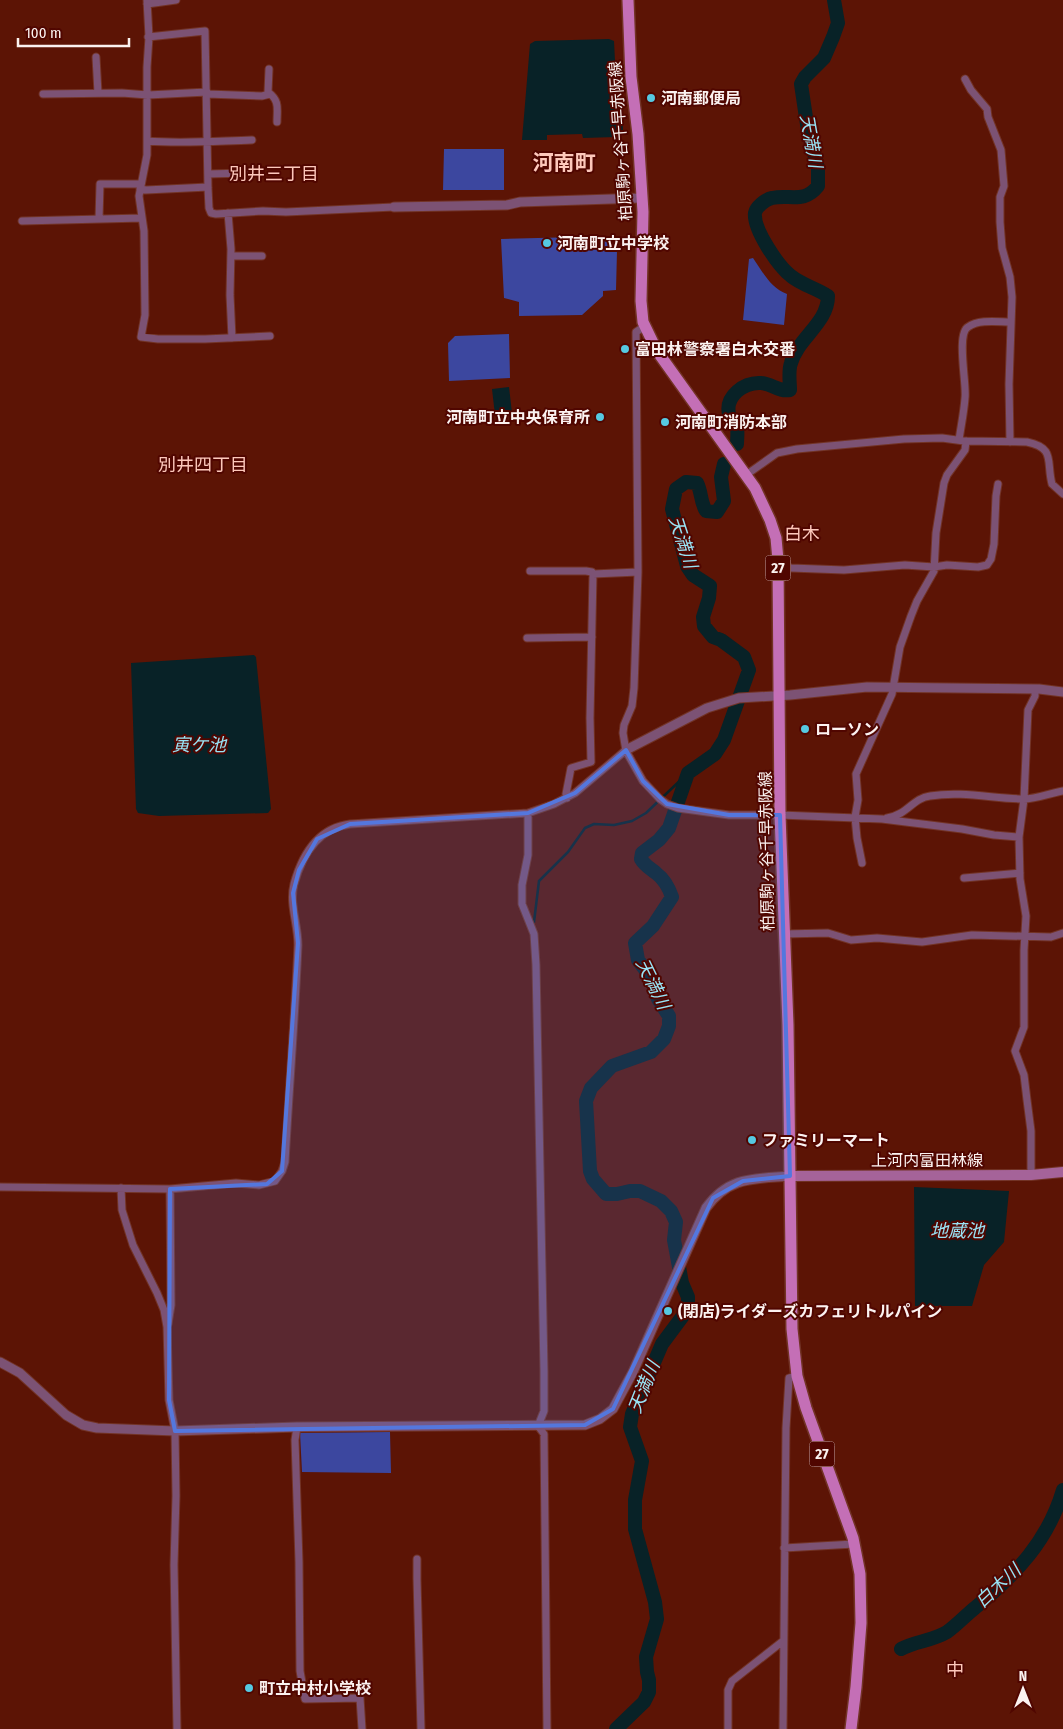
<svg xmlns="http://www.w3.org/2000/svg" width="1063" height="1729" font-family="'Fira Sans Condensed','Noto Sans JP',sans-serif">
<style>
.green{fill:#3c479f}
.water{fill:#082227}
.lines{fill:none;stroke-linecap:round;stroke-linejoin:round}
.stream{stroke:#082227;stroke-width:2.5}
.river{stroke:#082227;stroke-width:14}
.minor-casing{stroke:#723326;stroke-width:9}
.tertiary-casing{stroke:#723326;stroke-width:11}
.secondary-casing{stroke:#723326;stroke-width:12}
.primary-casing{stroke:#723326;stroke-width:14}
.minor{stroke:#7c5274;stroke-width:7}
.tertiary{stroke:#7c5274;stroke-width:9}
.secondary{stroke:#a56399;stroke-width:10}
.primary{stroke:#c46fb6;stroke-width:11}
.marked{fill:#5477de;fill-opacity:0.2;stroke:#5477de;stroke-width:4;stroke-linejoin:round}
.poi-dot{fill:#56c9e1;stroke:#500600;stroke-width:2}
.labels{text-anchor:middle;stroke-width:4;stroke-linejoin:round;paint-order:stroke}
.shield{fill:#500600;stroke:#c8aba8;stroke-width:1}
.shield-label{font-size:15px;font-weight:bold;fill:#fbf2f0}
.poi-label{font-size:16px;font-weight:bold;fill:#fbf2f0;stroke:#500600;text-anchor:start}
.street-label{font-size:16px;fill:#fbf2f0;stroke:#500600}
.water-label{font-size:18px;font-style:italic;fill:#98e3f4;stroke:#500600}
.neighbourhood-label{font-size:18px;fill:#fdc8bb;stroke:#500600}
.district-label{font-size:21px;font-weight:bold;fill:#fdc8bb;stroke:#500600}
</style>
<rect width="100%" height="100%" fill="#5c1405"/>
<path class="green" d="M444,149H504V190H443Z
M578,237V241L610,239V251H617L616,290L603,291V296L582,315L519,316V302L504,298L501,239Z
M753,258C762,271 771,289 787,294L784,325L743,320L749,259Z
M509,334L510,378L449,381L448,343L455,336Z
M390,1432L391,1473L302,1472L300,1433Z"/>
<path class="water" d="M609,39L614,41L616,82L621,96L623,130H616V137L583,138L582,134L547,135V140H522L530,44L535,41Z
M509,387L512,413L495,415L492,389Z
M254,655L256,657L271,809L268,813L159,816L138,813L136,809L131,663Z
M914,1187L1009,1191L1004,1242L984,1265L972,1306H915Z"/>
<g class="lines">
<path class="stream" d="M534,922L539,881L568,852L585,828L594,824L614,825L632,821L646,813L688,773"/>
<path class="river" d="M737,444C737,439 738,433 737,428C735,424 731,419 729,414C725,396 744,382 761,383C773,384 778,392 790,390C790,382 788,371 791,363C798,338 828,323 828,296C816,288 802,285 791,276C778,266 753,229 755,213C756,207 766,199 772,198C790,194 804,204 818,186V168L808,131L801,84L805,77L824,58L833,37L838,23L834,0
M901,1649C916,1641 932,1641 947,1632C957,1625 966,1615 976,1607C1016,1574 1048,1541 1063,1490
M616,1729L644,1702L649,1692V1680L647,1672L646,1657L657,1619L655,1602L635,1529V1500L642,1461L630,1427L632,1414L662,1344L688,1309V1297L682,1283L674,1240L676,1222L671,1211L661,1201L640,1191H630L617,1194H606L593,1179L590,1171L586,1101L591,1088L612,1066L651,1052L664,1039L669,1026V1016L658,999L650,976L638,960L635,943L653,926L672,897C669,888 664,879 656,873C650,868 645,866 641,859L642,853L659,840L669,828L688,773L715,754L724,740L749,670L744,657L721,640L713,637L704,626L703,617L709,598L710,586L693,575L687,566L672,509L676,489L686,482L697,483C702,493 700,501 706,511L717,512L724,501L721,477L724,464"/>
<defs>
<path id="minor" d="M147,0L149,37L147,67V155L139,196L144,231L145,315L141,337L158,339H205L270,336
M147,4L176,0
M148,37L205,31L208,188L209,208L211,213L216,214L263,211L286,212L394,207
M96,57L98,93
M269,69L268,92C280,101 277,108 277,122
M965,79L971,90L987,109L988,117L1001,150L1004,186L1000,197V222L1002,248L1010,277L1012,297L1009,384L1010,442
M43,94L122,93L148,95L207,92
M207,94L262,96L270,94
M147,141C183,144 217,141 252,140
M208,174L245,173
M140,189L146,190L208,187
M228,213L231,249L230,295L232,338
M99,219L100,184H141
M22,221L142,218
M231,256H262
M645,326L636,332L638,572L634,688L632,706L624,725L623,733L626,751L643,781L660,799L667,804L678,808L729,815H780L882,819L962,829L994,835L1019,837
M959,440C961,426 964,412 965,398C967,385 956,334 968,327C979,319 998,322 1010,322
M746,475L777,453L797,449L904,439L942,438L964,441L1027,442C1056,448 1046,462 1052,484L1063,494
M778,565L791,568L844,570L905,565L934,567L947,565L978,567L987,565L991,559L994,544L996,496L998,484
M530,571H586L592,572L593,574L638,572
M527,638L592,637
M567,798L566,794L571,768L591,762L590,718L593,574
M528,813V855L522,885V904L534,934L536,965L544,1371V1411L538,1426L544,1434L547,1729
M887,818C907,815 913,798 930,796C961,791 991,798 1022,799C1033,800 1051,793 1063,791
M862,863L857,838L855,817L858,800L856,774L892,694L900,647L911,616L917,601L934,571L936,533L944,483L947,475L965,450L966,441
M964,878L1020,873
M784,934L828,933L851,940L877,938L922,942L972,935L1051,937L1063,933
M1031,1175V1131L1027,1100L1024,1075L1015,1051L1024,1027V950L1026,916L1020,879L1019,837L1024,799L1028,710L1035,696V689
M0,1187L170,1189L236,1183L259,1185L275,1181L282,1171L285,1162C289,1089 295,1017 298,945C298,924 289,904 294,884C302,855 318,828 350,824L528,813L554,804L575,793L626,750
M121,1188L122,1210L133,1245L157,1293L164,1310L167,1327L169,1400L175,1431L176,1496L174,1565L177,1729
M168,1324L171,1305L170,1189
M297,1427L295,1440L299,1562L300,1671L305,1699L360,1698L362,1729
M784,1548L854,1544
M417,1559V1579L421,1729
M728,1729V1690L732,1681L783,1641
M783,1729L786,1428L789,1378L797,1376"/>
<path id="tertiary" d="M394,207L507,205L520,202L642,198
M626,750L707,708L739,698L790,695L867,687L1039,689L1063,692
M0,1362L20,1373L66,1415L83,1425L97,1428L175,1431L297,1427L585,1425L600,1419L613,1409L633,1372L653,1327L706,1208C729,1176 754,1179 790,1176"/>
<path id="secondary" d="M790,1176L1031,1175L1063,1172"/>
<path id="primary" d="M628,0L631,77L638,134L643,212L641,301L643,322L657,351L755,488L770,520L776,538L778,560L780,815L788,1025L792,1329L797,1376L806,1408L853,1538L860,1574L861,1623L856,1687L851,1729"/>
</defs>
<use href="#minor" class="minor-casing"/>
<use href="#tertiary" class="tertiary-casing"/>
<use href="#secondary" class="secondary-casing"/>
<use href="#primary" class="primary-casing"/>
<use href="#minor" class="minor"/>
<use href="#tertiary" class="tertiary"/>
<use href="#secondary" class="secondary"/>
<use href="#primary" class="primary"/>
</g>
<path class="marked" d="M626,750L643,781L667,804L729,815H780L790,1176L743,1181L713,1198L613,1409L585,1425L175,1431L169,1400L170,1189L267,1184L282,1171L298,943L293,893L299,870L317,839L350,824L528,813L575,793Z"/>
<g class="poi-dot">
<circle cx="651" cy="98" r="5"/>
<circle cx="547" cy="243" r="5"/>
<circle cx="625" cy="349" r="5"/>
<circle cx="600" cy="417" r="5"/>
<circle cx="665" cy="422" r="5"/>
<circle cx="805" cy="729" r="5"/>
<circle cx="752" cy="1140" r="5"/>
<circle cx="668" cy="1311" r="5"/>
<circle cx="249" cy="1688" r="5"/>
</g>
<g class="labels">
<g class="shield">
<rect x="765.5" y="555.5" width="25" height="25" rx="4"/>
<rect x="809.5" y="1441.5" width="25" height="25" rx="4"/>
</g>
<g class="shield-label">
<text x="778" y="573">27</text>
<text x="822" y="1459">27</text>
</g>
<g class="poi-label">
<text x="661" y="104">河南郵便局</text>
<text x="557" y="249">河南町立中学校</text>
<text x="635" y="355">富田林警察署白木交番</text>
<text x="590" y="423" text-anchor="end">河南町立中央保育所</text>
<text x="675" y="428">河南町消防本部</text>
<text x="815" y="735">ローソン</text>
<text x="762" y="1146">ファミリーマート</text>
<text x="678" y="1317">(閉店)ライダーズカフェリトルパイン</text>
<text x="259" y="1694">町立中村小学校</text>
</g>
<g class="street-label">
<text transform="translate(620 141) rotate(-94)" y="6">柏原駒ヶ谷千早赤阪線</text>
<text transform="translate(766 851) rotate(-91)" y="6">柏原駒ヶ谷千早赤阪線</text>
<text x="927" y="1166">上河内富田林線</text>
</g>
<g class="water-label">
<text transform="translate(811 141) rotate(80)" y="6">天満川</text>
<text transform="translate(683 542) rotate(72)" y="6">天満川</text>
<text x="199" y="751">寅ケ池</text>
<text transform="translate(653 984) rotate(64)" y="6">天満川</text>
<text x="957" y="1237">地蔵池</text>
<text transform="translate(644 1387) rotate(-68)" y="6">天満川</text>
<text transform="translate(998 1586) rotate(-43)" y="6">白木川</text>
</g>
<g class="neighbourhood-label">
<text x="274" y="180">別井三丁目</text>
<text x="203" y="471">別井四丁目</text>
<text x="802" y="540">白木</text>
<text x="955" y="1676">中</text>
</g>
<g class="district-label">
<text x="564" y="170">河南町</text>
</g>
</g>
<g transform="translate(1023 1689)" stroke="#500600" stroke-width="4" paint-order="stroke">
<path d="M0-4L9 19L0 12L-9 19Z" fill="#fbf2f0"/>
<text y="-8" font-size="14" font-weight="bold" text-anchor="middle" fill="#fbf2f0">N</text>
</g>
<path d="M18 38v8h111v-8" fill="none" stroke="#fbf2f0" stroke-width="2.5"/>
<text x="25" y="38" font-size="15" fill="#fbf2f0" stroke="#500600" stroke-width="4" paint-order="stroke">100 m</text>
</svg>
